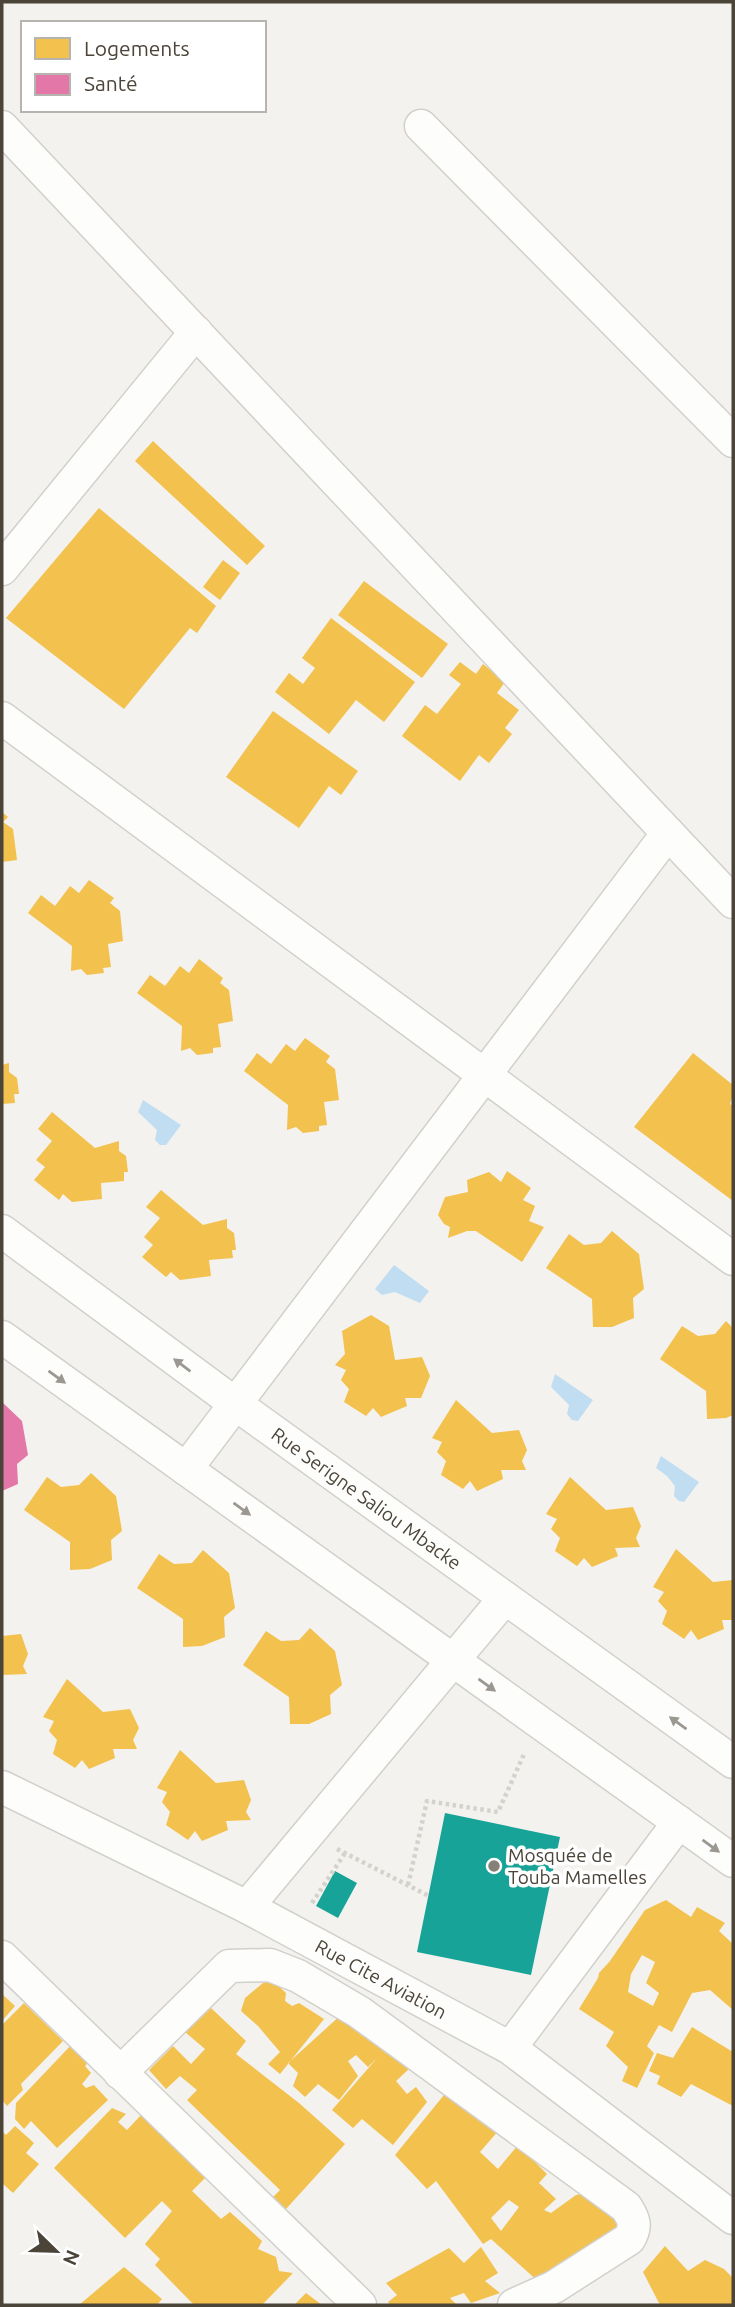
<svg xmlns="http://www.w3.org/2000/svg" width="735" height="2307" font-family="Ubuntu,sans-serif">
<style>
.water{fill:#c0ddf1}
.homes{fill:#f2c14e;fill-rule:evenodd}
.health{fill:#e377a8}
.public{fill:#17a398}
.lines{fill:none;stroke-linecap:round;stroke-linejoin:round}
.street-casing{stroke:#d2d0cb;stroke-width:35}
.path{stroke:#d3d2cc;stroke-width:4.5;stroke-dasharray:3.5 3.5;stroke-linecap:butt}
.street{stroke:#fdfdfc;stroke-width:32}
.oneway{fill:#9b9791}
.poi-dot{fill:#868178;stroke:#fff;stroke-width:2.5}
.labels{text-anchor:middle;stroke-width:7;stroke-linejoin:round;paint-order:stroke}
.street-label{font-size:19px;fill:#4b4439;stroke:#fff}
.poi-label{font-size:19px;fill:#4b4439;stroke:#fff;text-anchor:start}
</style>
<rect width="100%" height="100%" fill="#f4f2ee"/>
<path class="water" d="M143,1100L181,1125L166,1145H160L155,1140L157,1130L138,1112Z
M394,1265L429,1291L420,1303L395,1292L382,1295L375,1289Z
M555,1374L593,1400L578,1421L572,1420L567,1414L569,1405L551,1387Z
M661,1456L699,1482L684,1502L679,1501L674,1496L675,1486L667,1476L656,1468Z"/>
<path class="homes" d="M153,441L265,546L247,565L135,461Z
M99,508L216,606L197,633L190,628L124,709L6,618Z
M223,560L240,573L220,600L203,587Z
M364,581L448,644L422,678L338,615Z
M331,618L415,682L384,722L356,700L329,734L275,692L289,673L303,684L315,668L302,658Z
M460,662L476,674L483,664L505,682L497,693L519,710L505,728L512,734L489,763L479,755L460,781L402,736L425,705L437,714L461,684L449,675Z
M273,711L358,771L341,795L329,786L299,828L226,777Z
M2,812L8,817L3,822L13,829L17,860L2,862Z
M89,880L114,898L110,903L120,911L123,941L108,944L111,967L103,968L104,973L87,975L81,969L71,971L72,946L28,913L41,895L55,906L70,886L79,893Z
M199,959L223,978L220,983L229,990L233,1021L218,1024L221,1047L213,1048V1053L197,1055L190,1048L181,1051L182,1026L137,993L150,975L165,986L180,966L189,973Z
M305,1038L330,1056L326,1062L335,1069L339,1100L324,1102L327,1125L319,1126V1131L303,1133L296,1127L287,1130L288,1105L244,1071L257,1053L271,1064L286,1044L295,1051Z
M693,1053L733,1085V1095L730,1104L733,1106V1201L634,1127Z
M9,1063V1072L17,1078L19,1094H14L15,1103L2,1104V1065Z
M52,1112L95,1148L119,1141V1151L126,1156L128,1172H124V1181L101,1183L102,1199L72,1202L63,1194L59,1200L34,1180L45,1167L36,1160L52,1141L38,1129Z
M507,1171L531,1188L523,1200L535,1206L529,1221L544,1227L522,1262L476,1231H467L448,1238L450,1227L444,1224L438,1215L445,1197L468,1192L467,1180L489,1172L501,1182Z
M161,1190L203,1225L227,1219V1228L234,1233L236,1250H232L233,1258L209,1260L211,1276L180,1280L171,1272L166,1277L142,1257L153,1245L144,1237L160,1218L146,1207Z
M612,1231L639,1254L644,1289L633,1298L634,1318L612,1327H593L592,1299L546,1268L569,1234L584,1245L601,1243Z
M371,1315L389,1326L395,1360L422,1357L430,1376L421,1398H405L407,1406L381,1417L373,1408L366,1416L344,1402L349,1389L341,1380L346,1370L335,1365L345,1354L342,1331Z
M726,1321L733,1328V1415L726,1418L707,1419L706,1391L660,1359L682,1326L698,1336L715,1334Z
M456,1400L492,1433L519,1430L527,1450L522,1461L526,1470H501L503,1479L477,1491L470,1481L463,1489L441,1475L446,1461L437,1452L442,1442L432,1438Z
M91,1473L116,1496L122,1531L111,1540L112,1560L90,1569L70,1570V1542L24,1510L47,1477L61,1487L79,1485Z
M570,1477L606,1510L633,1507L641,1526L636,1538L640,1547L615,1548L618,1556L592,1567L584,1558L577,1566L555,1551L560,1538L551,1529L557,1519L546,1514Z
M676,1549L713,1582L733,1580V1620H722L724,1629L698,1640L691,1630L684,1639L662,1624L667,1611L658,1601L664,1592L653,1587Z
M203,1550L229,1573L235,1608L224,1617L225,1637L202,1646L183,1647V1619L137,1588L159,1554L174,1564L192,1563Z
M310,1628L335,1651L342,1685L330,1695L331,1714L309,1724H290L289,1697L243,1665L266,1631L281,1641L299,1640Z
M21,1634L28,1654L23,1666L27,1674L2,1675V1636Z
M67,1679L103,1712L130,1709L139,1728L133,1740L137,1749H113L115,1758L89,1769L82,1760L75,1768L53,1754L57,1740L49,1731L54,1721L43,1717Z
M180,1750L216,1783L244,1780L251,1800L246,1812L251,1820L226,1821L228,1830L202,1841L195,1831L188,1840L166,1825L170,1812L162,1802L167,1792L157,1788Z
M666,1900L691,1917L697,1907L725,1923L719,1931L733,1944V2010L710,1990L692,1993L672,2032L659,2025L647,2046L654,2053L637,2088L622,2081L628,2067L606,2046L614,2032L579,2009L598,1978L599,1973L610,1961L645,1910ZM642,1955L655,1962L646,1983L659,1993L653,2006L628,1992L631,1974Z
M273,1981L286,1993L285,2001L292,2006L299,2003L324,2019L280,2074L268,2064L280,2052L258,2026L241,2011L245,1998L263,1983Z
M2,1994L15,2006L2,2021Z
M24,2003L63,2041L21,2084L23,2090L7,2106L2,2100V2025Z
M211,2008L246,2041L236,2054L299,2103L345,2144L286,2209L273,2197L280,2190L187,2100L197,2090L180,2076L166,2089L149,2070L173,2046L191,2064L205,2049L185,2032Z
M342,2014L362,2036L369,2031L384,2052L410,2068L396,2081L407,2094L416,2087L427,2102L393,2145L362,2119L353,2128L332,2110L378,2057L368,2067L356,2055L348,2061L358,2076L339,2100L318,2084L305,2097L293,2086L298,2073L288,2063Z
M692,2027L733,2052V2106L691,2084L681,2097L657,2084L660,2076L649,2071L657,2053L673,2058Z
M74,2042L91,2059L85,2066L91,2073L82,2084L86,2088L94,2085L108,2100L57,2148L31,2121L24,2129L15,2119L16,2103Z
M453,2084L499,2130L480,2152L498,2169L518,2145L547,2174L539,2183L556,2199L544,2210L551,2213L576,2195L587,2193L623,2227L540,2283L491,2239L483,2244L436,2181L427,2189L395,2155ZM509,2200L519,2207L501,2231L491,2218Z
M112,2108L126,2114L118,2122L127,2130L141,2115L205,2178L192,2191L221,2219L230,2212L262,2241L258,2249L276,2257L279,2271L293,2273L262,2305H194L155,2265L160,2259L145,2244L172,2211L162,2201L125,2238L54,2168Z
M15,2126L34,2143L26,2153L39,2164L13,2193L2,2183V2131L6,2135Z
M665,2246L688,2271L705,2260L724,2269L733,2278V2305H660L643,2272Z
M481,2247L498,2273L485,2281L500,2293L471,2303L464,2293L450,2298L457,2305H390L388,2302L397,2295L386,2283L449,2248L464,2263Z
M124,2267L162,2299L157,2305H79Z
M306,2293L322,2305H294Z"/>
<path class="health" d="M2,1402L22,1421L28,1455L17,1464L18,1484L2,1491Z"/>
<path class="public" d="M445,1813L560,1837L531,1975L417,1952Z
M335,1871L357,1883L338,1918L316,1906Z"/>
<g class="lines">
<defs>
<g id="street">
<path d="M421,126L733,441"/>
<path d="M2,127L733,902"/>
<path d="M2,569L196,332"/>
<path d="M2,718L733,1259"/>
<path id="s1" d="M2,1231L237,1405L733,1762"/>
<path d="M2,1337L733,1861"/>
<path d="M186,1469L668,833"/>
<path id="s2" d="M2,1787L247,1907L510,2048L733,2218"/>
<path d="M247,1907L505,1598"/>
<path d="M2,1957L360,2305"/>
<path d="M510,2048L679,1822"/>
<path d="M120,2073L229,1966L270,1965L298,1976L359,2012L626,2207C634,2219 637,2226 629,2239L554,2287L514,2305"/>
</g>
</defs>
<use href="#street" class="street-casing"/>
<path class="path" d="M337,1849L429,1896
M408,1885L427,1801L498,1812L525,1752
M312,1903L345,1853"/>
<use href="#street" class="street"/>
</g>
<defs><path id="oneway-solid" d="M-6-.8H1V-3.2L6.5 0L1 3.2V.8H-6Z" transform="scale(1.75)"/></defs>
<g class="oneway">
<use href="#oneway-solid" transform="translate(182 1365) rotate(-143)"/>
<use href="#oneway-solid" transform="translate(57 1377) rotate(36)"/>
<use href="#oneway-solid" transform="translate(242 1509) rotate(36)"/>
<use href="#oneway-solid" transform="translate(487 1685) rotate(36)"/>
<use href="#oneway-solid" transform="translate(678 1723) rotate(-144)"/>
<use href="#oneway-solid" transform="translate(711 1846) rotate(36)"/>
</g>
<circle class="poi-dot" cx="494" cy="1866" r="7"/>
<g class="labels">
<g class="street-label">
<text dy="7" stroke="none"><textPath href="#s1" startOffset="452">Rue Serigne Saliou Mbacke</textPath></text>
<text dy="7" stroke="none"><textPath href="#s2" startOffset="425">Rue Cite Aviation</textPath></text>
</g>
<g class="poi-label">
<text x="508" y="1862">Mosquée de<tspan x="508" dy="22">Touba Mamelles</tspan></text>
</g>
</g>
<rect width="735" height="2307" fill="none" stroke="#4b4439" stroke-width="7"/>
<rect x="21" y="21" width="245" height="91" fill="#ffffff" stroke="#b7b4b0" stroke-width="2"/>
<rect x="35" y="38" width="35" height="21" fill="#f2c14e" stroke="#b7b4b0" stroke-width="2"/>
<text x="84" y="56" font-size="21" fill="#4b4439">Logements</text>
<rect x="35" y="74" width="35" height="21" fill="#e377a8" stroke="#b7b4b0" stroke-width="2"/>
<text x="84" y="91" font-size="21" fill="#4b4439">Santé</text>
<g transform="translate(56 2251) rotate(113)" stroke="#ffffff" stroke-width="5" paint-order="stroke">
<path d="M0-5L12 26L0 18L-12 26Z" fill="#4b4439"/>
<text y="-10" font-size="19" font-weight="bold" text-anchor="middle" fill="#4b4439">N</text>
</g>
</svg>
